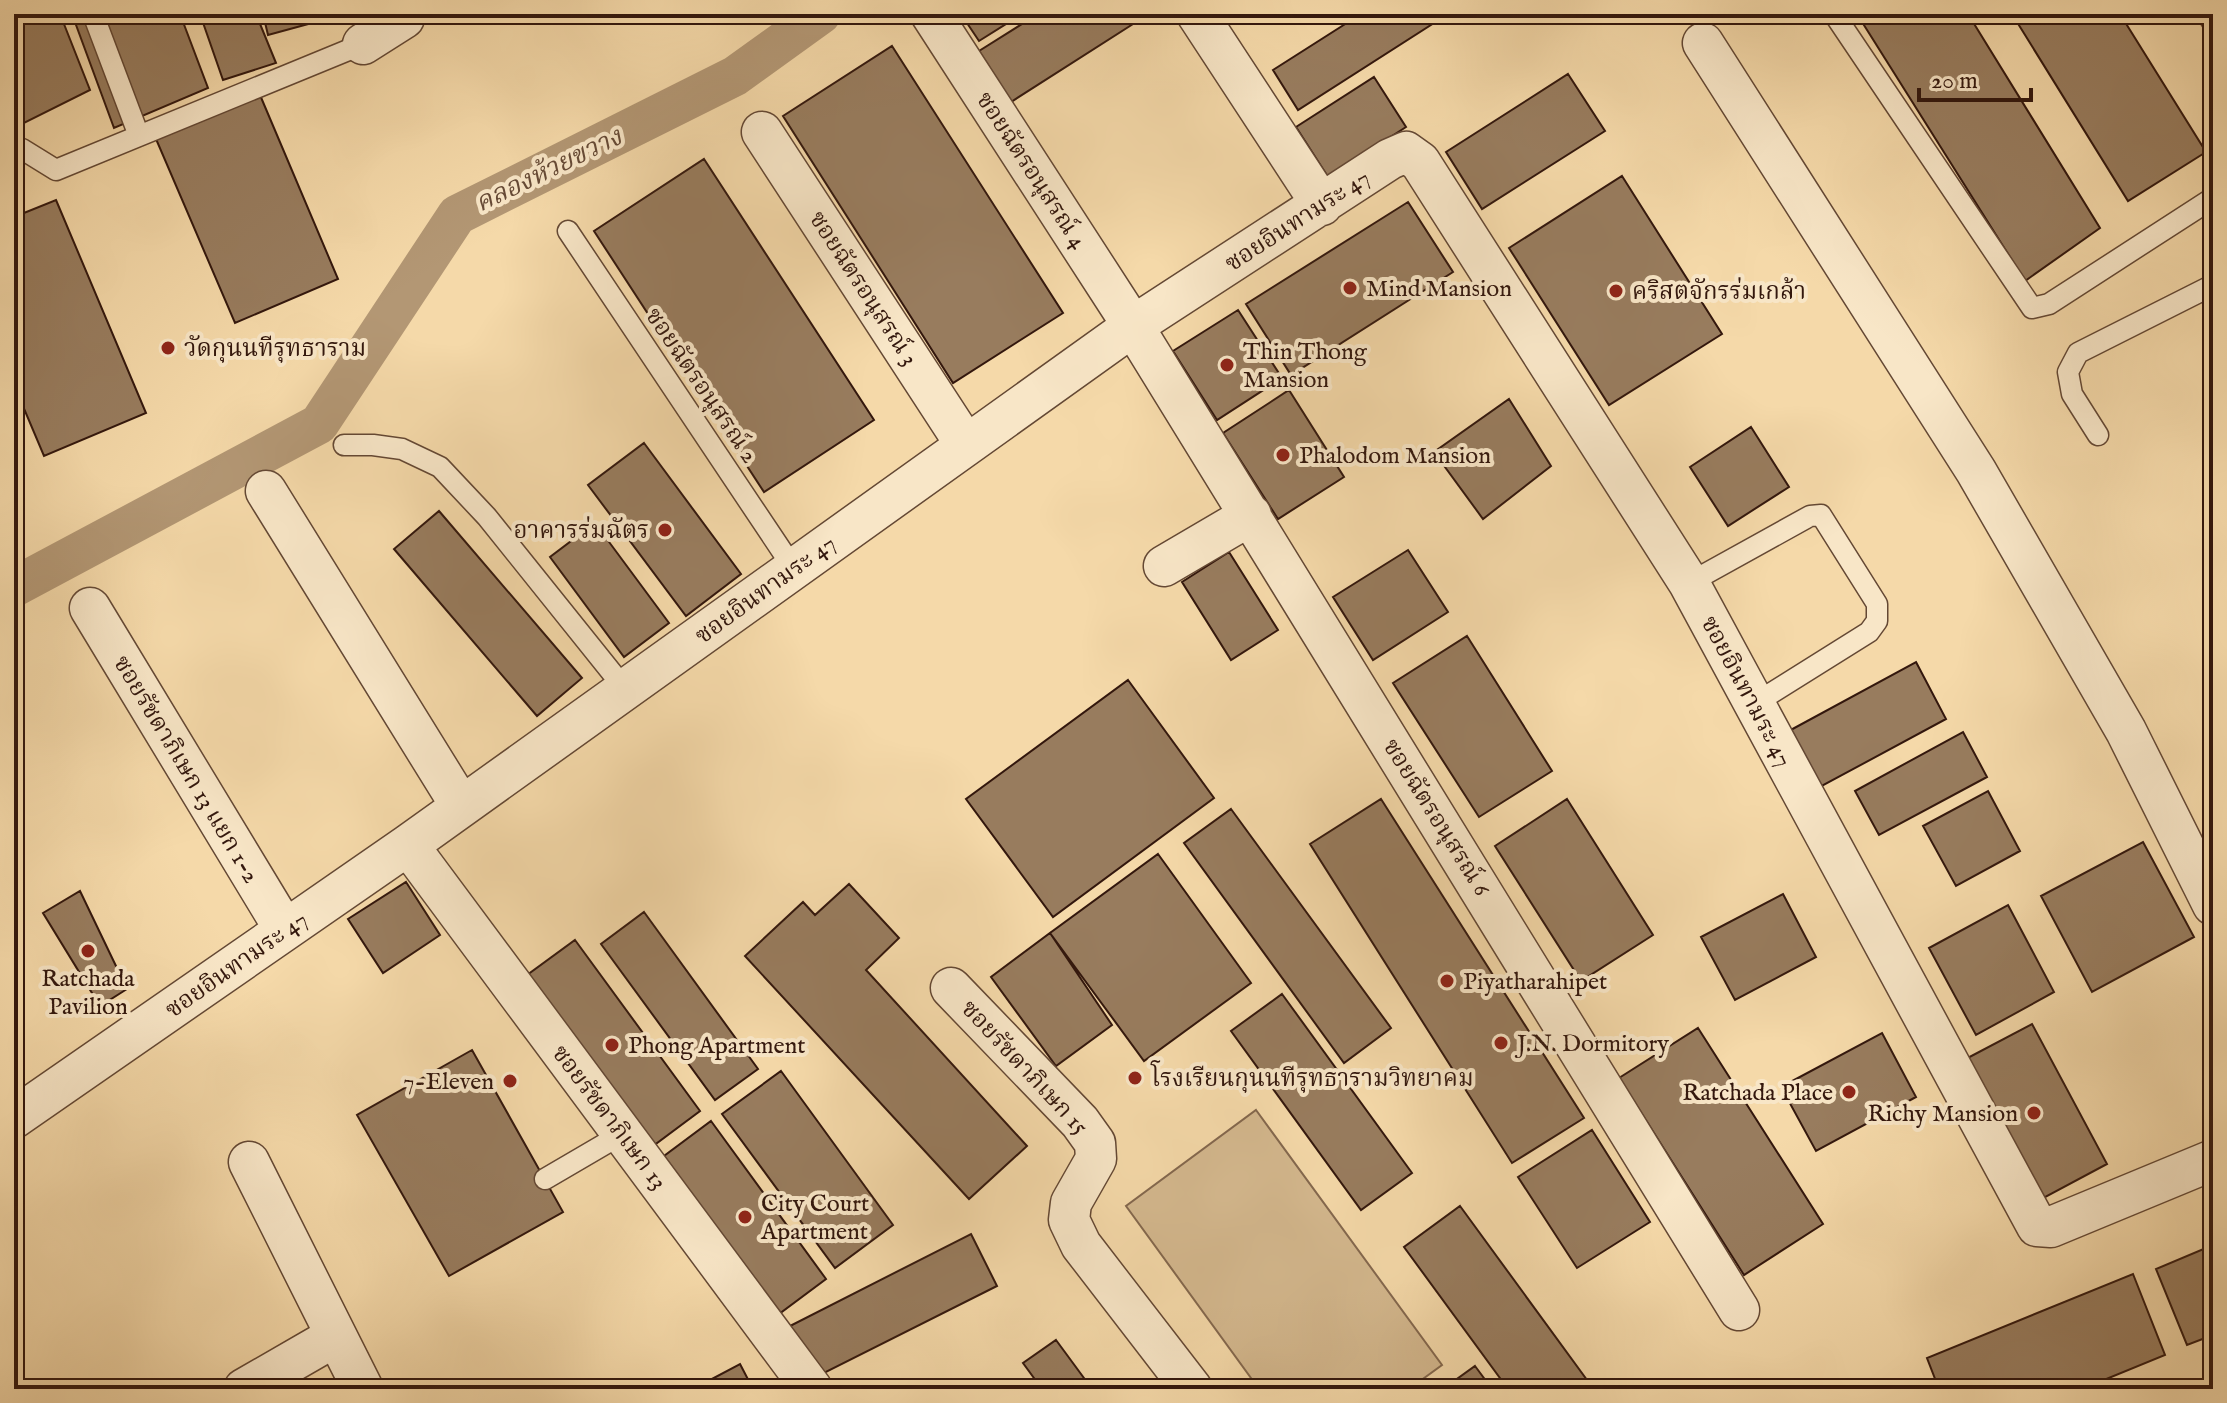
<svg xmlns="http://www.w3.org/2000/svg" width="2227" height="1403" font-family="'IM FELL English','Noto Serif Thai',serif">
<style>
.green{fill:#d4b88e;stroke:#84684e;stroke-width:2}
.lines{fill:none;stroke-linecap:round;stroke-linejoin:round}
.canal{stroke:#b39774;stroke-width:40}
.building{fill:#987c5e;stroke:#33170d;stroke-width:2}
.lane-casing{stroke:#644834;stroke-width:23}
.street-casing{stroke:#644834;stroke-width:43}
.lane{stroke:#f8e6c7;stroke-width:20}
.street{stroke:#f8e6c7;stroke-width:40}
.poi-dot{fill:#8f2418;stroke:#f8e6c7;stroke-width:3}
.labels{text-anchor:middle;stroke-width:8;stroke-linejoin:round;paint-order:stroke}
.street-label{font-size:24px;fill:#33170d;stroke:#f8e6c7}
.poi-label{font-size:24px;fill:#33170d;stroke:#f8e6c7;text-anchor:start}
.water-label{font-size:26px;font-style:italic;fill:#664a36;stroke:#f8e6c7}
</style>
<rect width="100%" height="100%" fill="#f5d9a9"/>
<filter id="stains"><feTurbulence type="fractalNoise" baseFrequency=".0025" numOctaves="4"/><feColorMatrix values="0 0 0 0 .2 0 0 0 0 .09 0 0 0 0 .02 0 0 0 .5 -.17"/></filter>
<radialGradient id="worn" r=".72"><stop offset=".6" stop-color="#630" stop-opacity="0"/><stop offset="1" stop-color="#630" stop-opacity=".3"/></radialGradient>
<path class="green" d="M1256,1110L1442,1365L1409,1389H1259L1126,1206Z"/>
<g class="lines">
<path class="canal" d="M14,587L319,424L457,215L735,76L821,14"/>
</g>
<path class="building" d="M14,14H60L90,90L14,128Z
M72,14H180L208,88L114,128Z
M200,14H256L276,63L223,80Z
M263,14H345L268,35Z
M961,14H1022L979,41Z
M1038,14H1126L1133,24L1011,102L979,51Z
M1361,14H1448L1298,110L1273,70Z
M1857,14H1968L2100,228L2025,281Z
M2012,14H2120L2206,152L2128,201Z
M892,46L1063,313L953,383L783,116Z
M1568,74L1605,131L1482,209L1446,152Z
M1374,77L1406,127L1328,177L1296,127Z
M260,95L338,279L235,323L156,139Z
M704,159L874,420L764,492L594,231Z
M1622,176L1722,334L1609,405L1509,248Z
M56,200L146,413L44,456L14,385V217Z
M1408,202L1453,272L1291,375L1246,304Z
M1238,310L1282,378L1217,420L1173,351Z
M1289,390L1344,477L1278,519L1223,433Z
M1509,399L1551,466L1483,519L1434,452Z
M1751,427L1789,487L1728,526L1690,467Z
M644,443L741,574L686,616L588,485Z
M439,511L582,678L537,716L394,549Z
M595,523L669,623L624,657L550,557Z
M1408,550L1448,612L1373,660L1333,597Z
M1229,552L1278,630L1231,660L1182,582Z
M1467,636L1552,771L1479,817L1393,683Z
M1916,662L1946,719L1818,788L1787,732Z
M1128,680L1214,798L1053,917L966,799Z
M1963,732L1987,777L1879,835L1855,791Z
M1988,791L2020,851L1956,886L1923,826Z
M1381,799L1584,1118L1512,1163L1310,844Z
M1567,799L1653,935L1581,981L1495,846Z
M1231,809L1391,1028L1344,1063L1184,843Z
M2143,842L2194,937L2092,992L2041,896Z
M1158,854L1251,983L1144,1061L1050,933Z
M406,882L440,935L383,973L348,919Z
M849,884L899,938L866,970L1027,1146L969,1199L745,956L803,902L815,915Z
M80,891L127,989L100,1006L43,913Z
M1783,894L1816,957L1735,1000L1701,937Z
M2008,905L2054,992L1976,1035L1929,948Z
M644,912L758,1069L715,1100L601,944Z
M1050,933L1112,1025L1056,1066L991,977Z
M575,940L700,1111L649,1149L523,978Z
M1282,994L1412,1173L1361,1210L1231,1031Z
M2032,1024L2107,1164L2036,1202L1960,1062Z
M1698,1028L1823,1224L1744,1275L1619,1078Z
M1882,1033L1916,1097L1816,1151L1781,1087Z
M472,1050L563,1212L449,1276L357,1115Z
M781,1071L893,1225L835,1268L722,1114Z
M711,1121L826,1279L779,1314L664,1156Z
M1592,1130L1650,1222L1577,1268L1518,1177Z
M1460,1206L1587,1380L1574,1389H1508L1404,1247Z
M971,1234L997,1286L816,1377L790,1326Z
M2213,1245V1335L2187,1345L2156,1269Z
M2133,1274L2165,1355L2082,1389H1939L1927,1358Z
M1056,1340L1092,1389H1042L1023,1363Z
M740,1364L753,1389H693Z
M1475,1366L1492,1389H1443Z"/>
<g class="lines">
<defs>
<path id="lane" d="M93,14L139,136
M1834,14L2032,308L2049,304L2213,198
M2207,14L2213,23
M14,150L22,149L56,170L363,44
M568,231L794,569
M2098,435L2072,394L2068,372L2078,353L2213,285
M344,445H373L402,449L440,467L487,517L625,689
M1689,583L1810,516L1821,515L1877,604V621L1869,632L1754,704
M545,1179L622,1134"/>
<path id="street" d="M931,14L1133,326L1739,1310
M1197,14L1322,205
M1703,43L1976,471L2126,731L2213,905
M363,44L404,18L405,14
M762,132L966,445
M266,491L461,806
M1164,566L1251,515
M90,608L285,930
M408,845L812,1389
M951,988L1080,1122L1095,1143L1096,1159L1071,1203L1069,1220L1081,1245L1192,1389
M14,1118L408,845L1133,326L1390,159L1406,152L1420,162L1689,583L2037,1226L2051,1227L2213,1160
M249,1162L363,1389
M244,1389L336,1336"/>
</defs>
<use href="#lane" class="lane-casing"/>
<use href="#street" class="street-casing"/>
<use href="#lane" class="lane"/>
<use href="#street" class="street"/>
</g>
<g class="poi-dot">
<circle cx="1350" cy="288" r="8"/>
<circle cx="1616" cy="291" r="8"/>
<circle cx="168" cy="348" r="8"/>
<circle cx="1227" cy="365" r="8"/>
<circle cx="1283" cy="455" r="8"/>
<circle cx="665" cy="530" r="8"/>
<circle cx="88" cy="951" r="8"/>
<circle cx="1447" cy="981" r="8"/>
<circle cx="1501" cy="1043" r="8"/>
<circle cx="612" cy="1045" r="8"/>
<circle cx="1135" cy="1078" r="8"/>
<circle cx="510" cy="1081" r="8"/>
<circle cx="1849" cy="1092" r="8"/>
<circle cx="2034" cy="1113" r="8"/>
<circle cx="745" cy="1217" r="8"/>
</g>
<g class="labels">
<g class="street-label">
<text transform="translate(1032 170) rotate(57)" y="8">ซอยฉัตรอนุสรณ์ 4</text>
<text transform="translate(1297 220) rotate(-33)" y="8">ซอยอินทามระ 47</text>
<text transform="translate(864 288) rotate(57)" y="8">ซอยฉัตรอนุสรณ์ 3</text>
<text transform="translate(702 385) rotate(56)" y="8">ซอยฉัตรอนุสรณ์ 2</text>
<text transform="translate(765 589) rotate(-36)" y="8">ซอยอินทามระ 47</text>
<text transform="translate(1747 691) rotate(62)" y="8">ซอยอินทามระ 47</text>
<text transform="translate(187 769) rotate(59)" y="8">ซอยรัชดาภิเษก 13 แยก 1-2</text>
<text transform="translate(1437 817) rotate(58)" y="8">ซอยฉัตรอนุสรณ์ 6</text>
<text transform="translate(236 964) rotate(-35)" y="8">ซอยอินทามระ 47</text>
<text transform="translate(1025 1067) rotate(47)" y="8">ซอยรัชดาภิเษก 15</text>
<text transform="translate(610 1117) rotate(53)" y="8">ซอยรัชดาภิเษก 13</text>
</g>
<g class="poi-label">
<text x="1366" y="296">Mind Mansion</text>
<text x="1632" y="299">คริสตจักรร่มเกล้า</text>
<text x="184" y="356">วัดกุนนทีรุทธาราม</text>
<text x="1243" y="359">Thin Thong<tspan x="1243" dy="28">Mansion</tspan></text>
<text x="1299" y="463">Phalodom Mansion</text>
<text x="649" y="538" text-anchor="end">อาคารร่มฉัตร</text>
<text x="88" y="986" text-anchor="middle">Ratchada<tspan x="88" dy="28">Pavilion</tspan></text>
<text x="1463" y="989">Piyatharahipet</text>
<text x="1517" y="1051">J.N. Dormitory</text>
<text x="628" y="1053">Phong Apartment</text>
<text x="1151" y="1086">โรงเรียนกุนนทีรุทธารามวิทยาคม</text>
<text x="494" y="1089" text-anchor="end">7-Eleven</text>
<text x="1833" y="1100" text-anchor="end">Ratchada Place</text>
<text x="2018" y="1121" text-anchor="end">Richy Mansion</text>
<text x="761" y="1211">City Court<tspan x="761" dy="28">Apartment</tspan></text>
</g>
<g class="water-label">
<text transform="translate(548 169) rotate(-26)" y="9">คลองห้วยขวาง</text>
</g>
</g>
<rect width="2227" height="1403" fill="none" stroke="#f5d9a9" stroke-width="48"/>
<rect x="16" y="16" width="2195" height="1371" fill="none" stroke="#33170d" stroke-width="4"/>
<rect x="24" y="24" width="2179" height="1355" fill="none" stroke="#33170d" stroke-width="2"/>
<path d="M1919 88v12h112v-12" fill="none" stroke="#33170d" stroke-width="4"/>
<text x="1931" y="88" font-size="24" fill="#33170d" stroke="#f8e6c7" stroke-width="6" paint-order="stroke">20 m</text>
<rect width="100%" height="100%" filter="url(#stains)"/>
<rect width="100%" height="100%" fill="url(#worn)"/>
</svg>
